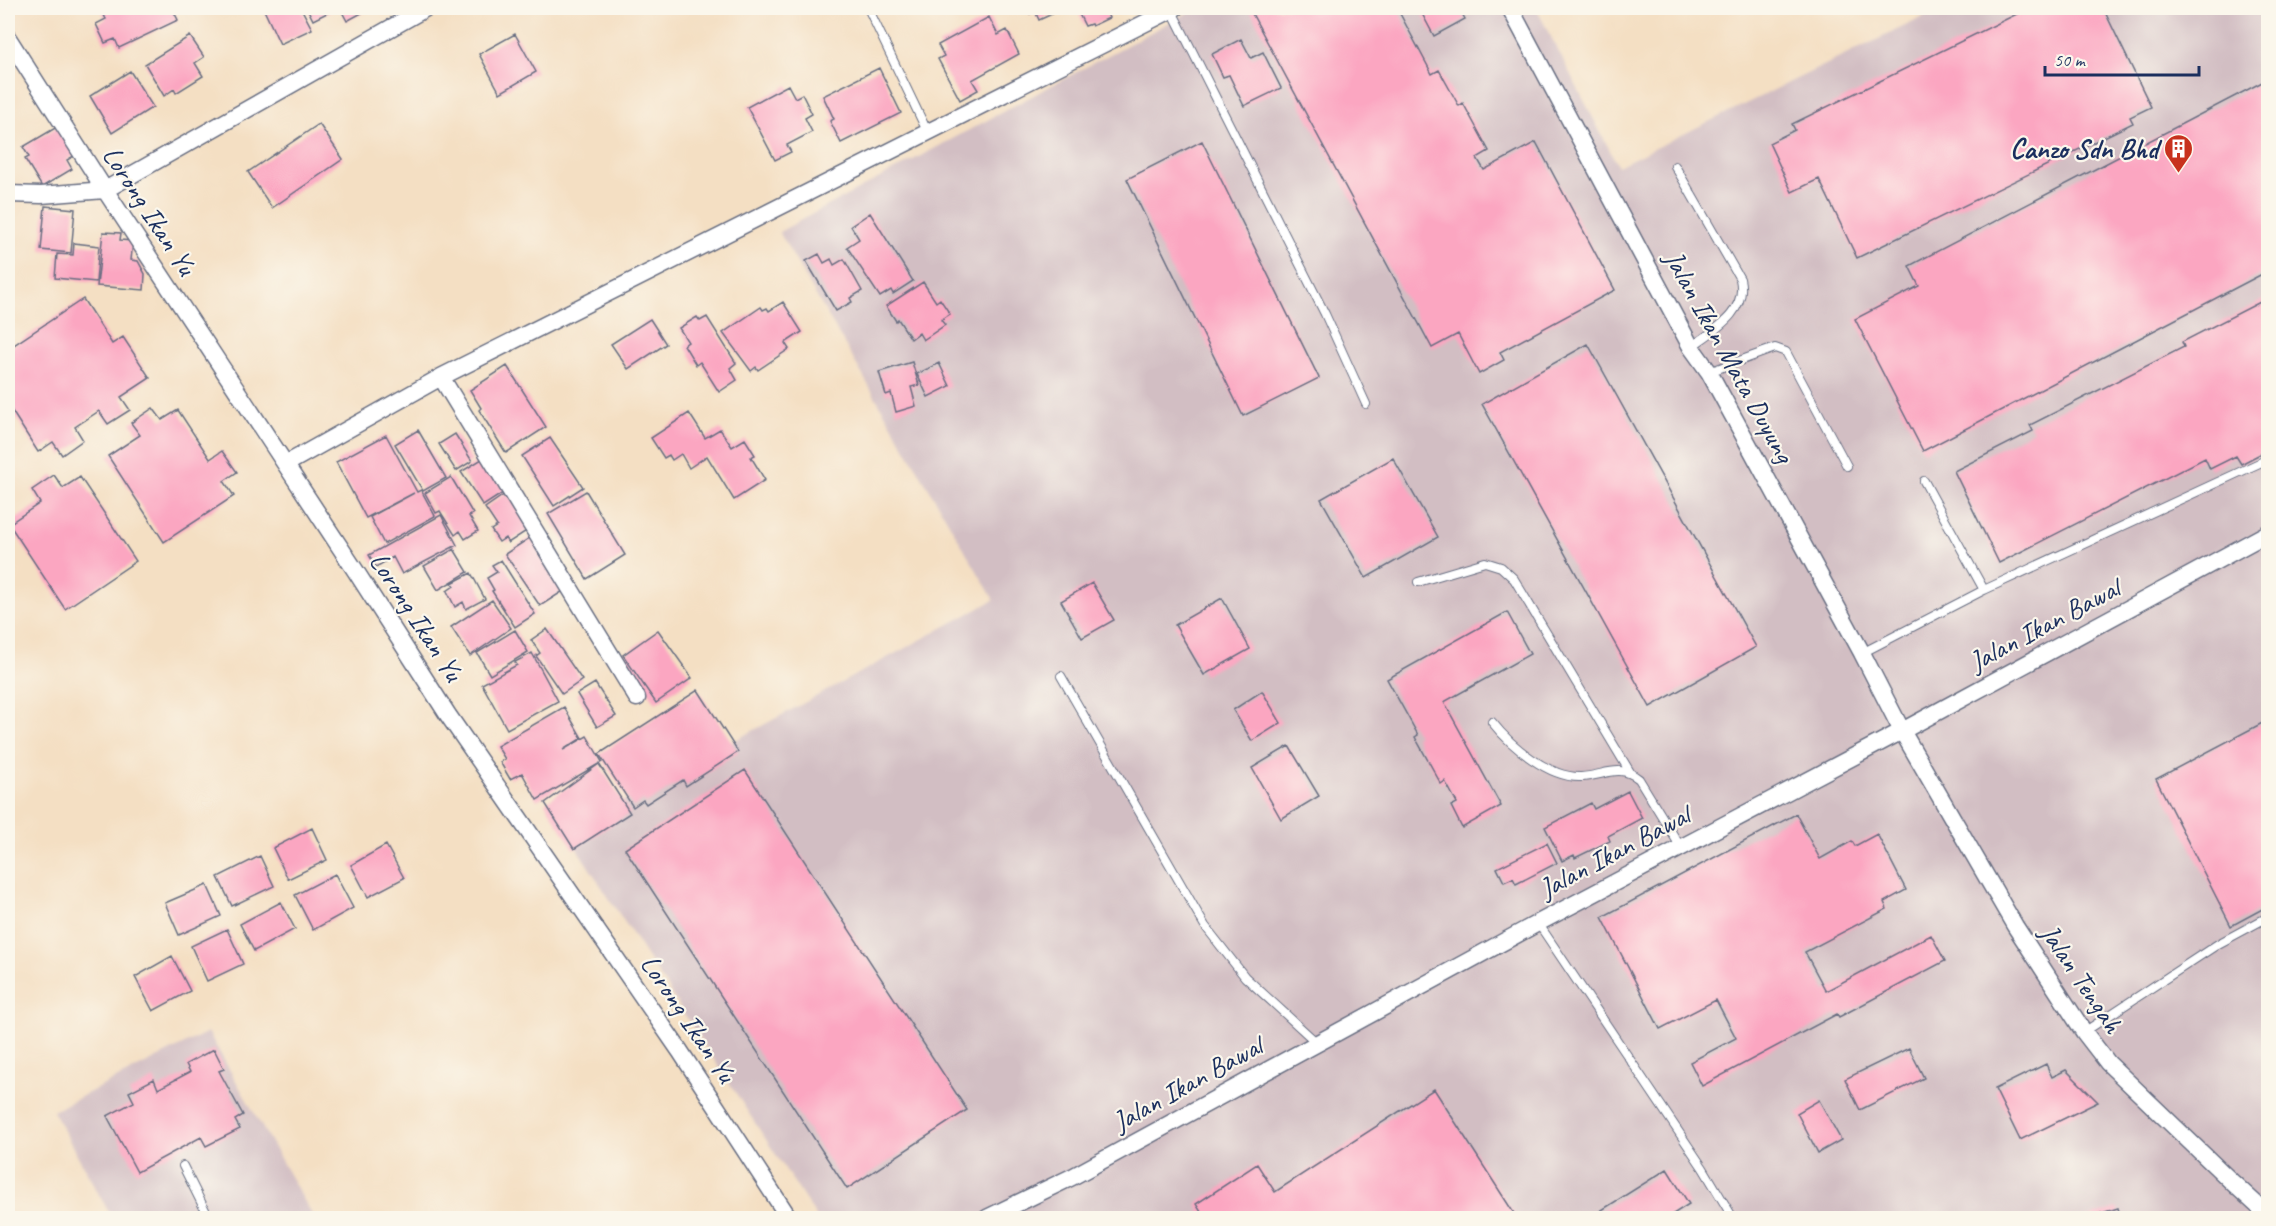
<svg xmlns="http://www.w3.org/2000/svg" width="2276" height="1226" font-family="Caveat,sans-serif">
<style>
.industrial{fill:#d2bec3}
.building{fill:#fba6c1}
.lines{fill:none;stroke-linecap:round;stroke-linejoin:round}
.lane-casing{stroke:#676d81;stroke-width:10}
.street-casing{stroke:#676d81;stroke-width:19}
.lane{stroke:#fff;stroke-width:8}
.street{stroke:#fff;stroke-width:16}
.labels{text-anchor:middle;stroke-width:4.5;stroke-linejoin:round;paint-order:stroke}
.poi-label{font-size:28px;font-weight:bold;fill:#1b2f5e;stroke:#fbf7ec;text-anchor:end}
.street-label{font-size:28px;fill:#1b2f5e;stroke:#fbf7ec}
</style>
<rect width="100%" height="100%" fill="#fbf7ec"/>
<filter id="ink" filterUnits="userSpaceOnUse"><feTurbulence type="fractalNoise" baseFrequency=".0167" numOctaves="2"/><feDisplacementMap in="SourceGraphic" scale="12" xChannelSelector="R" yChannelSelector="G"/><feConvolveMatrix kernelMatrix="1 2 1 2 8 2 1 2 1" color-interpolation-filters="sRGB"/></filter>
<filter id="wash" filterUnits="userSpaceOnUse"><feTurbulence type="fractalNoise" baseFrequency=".008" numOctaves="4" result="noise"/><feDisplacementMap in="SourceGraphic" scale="24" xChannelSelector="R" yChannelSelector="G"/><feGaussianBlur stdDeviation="1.35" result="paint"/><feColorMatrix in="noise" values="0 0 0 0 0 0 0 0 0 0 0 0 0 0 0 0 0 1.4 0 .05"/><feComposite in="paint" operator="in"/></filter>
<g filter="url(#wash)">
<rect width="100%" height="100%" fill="#f4dfc3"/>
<path class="industrial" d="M1196,8H1536L1618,166L1942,8H2268V1218H817L566,832L994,600L779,232Z
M208,1032L314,1218H112L53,1111Z"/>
<g id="blocks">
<path class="building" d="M111,8H172L178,20L119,48L115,39L105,43L96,24L106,19L102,12Z
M270,8H301L312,29L280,44L264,10Z
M307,8H334L335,9L313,20Z
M340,8H368L369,9L347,21Z
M1027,8H1062L1063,9L1039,20L1035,11L1030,14Z
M1076,8H1104L1109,18L1092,26L1091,24L1085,26Z
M1249,8H1403L1398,10L1432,74L1439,70L1459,106L1463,103L1489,151L1477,158L1484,170L1536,142L1615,290L1500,352L1504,360L1479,374L1458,334L1432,348Z
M1419,8H1459L1465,19L1434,36Z
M2029,8H2103L2151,107L2130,117L2133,123L1857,258L1819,179L1792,192L1769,143L1795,130L1792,124Z
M989,17L998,35L1007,30L1019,54L972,80L978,90L960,100L938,59L944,56L938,45Z
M515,34L536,72L500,93L479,54Z
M190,36L204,57L195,63L203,76L176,93L174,89L164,96L145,64Z
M1241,39L1251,58L1263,52L1281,88L1244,106L1229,75L1223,77L1212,54Z
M879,68L901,113L841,143L830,121L834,119L823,96Z
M130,71L153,107L112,133L90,96Z
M2268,79V271L1923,451L1855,319L1919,286L1909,266Z
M788,85L795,98L802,94L812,114L805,118L812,132L787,145L791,152L775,160L747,107Z
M62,124L79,153L67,160L72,169L42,187L25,159L29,157L23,147Z
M319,124L343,159L272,208L248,172Z
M1202,141L1319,378L1243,416L1127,179Z
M45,206L75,209L71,253L41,250Z
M870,213L913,281L893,294L891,290L880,297L847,247L859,239L851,226Z
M103,232L121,233L120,240L133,241L131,260L138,261L145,274L144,290L97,286Z
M74,243L99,246L96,282L55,278L57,254L73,255Z
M819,254L824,263L831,259L834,265L844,259L862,291L850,298L852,302L836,311L806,261Z
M923,282L936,302L940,299L950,314L941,320L945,325L923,340L919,333L911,339L898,319L896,321L886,306Z
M2268,298V450L2241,464L2236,456L2210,469L2205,458L1999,563L1954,471L2033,431L2030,425L2184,347L2182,342Z
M83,299L112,344L123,337L150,378L121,397L130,410L108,424L99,411L75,427L83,440L62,455L53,442L38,452L8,405V349Z
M783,302L802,332L785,343L789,349L758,370L756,367L751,371L723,333L761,307L763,310L767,308L769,311Z
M697,317L700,321L707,317L736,363L730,368L737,380L719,392L700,362L696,365L684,345L688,342L679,328Z
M650,319L666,344L628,369L611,344Z
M1588,344L1756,647L1650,707L1482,404Z
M912,362L919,385L911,387L916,406L896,412L891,393L886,395L879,372Z
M939,363L950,386L928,397L917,374Z
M507,366L546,427L506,453L479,410L481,408L470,390Z
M153,408L162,420L178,410L210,459L222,451L237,472L224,481L234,496L164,542L108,456L140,435L131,423Z
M689,413L705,438L720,429L732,447L745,439L755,455L751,457L765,480L734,500L707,456L689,468L681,454L672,460L669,455L664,458L651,438Z
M418,430L446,478L423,491L395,444Z
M455,434L472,461L456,471L439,444Z
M386,435L417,492L421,490L435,516L384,544L370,517L414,493L366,518L336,462Z
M550,438L583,487L554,506L522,456Z
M485,457L506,491L483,506L461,472Z
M1393,458L1438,537L1366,578L1321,499Z
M54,475L63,488L80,477L136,561L65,609L9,524L40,503L32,490Z
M451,477L473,514L469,516L478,531L465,539L460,531L455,535L440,511L436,513L425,493Z
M586,491L625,555L587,579L548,514Z
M508,492L534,526L508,543L505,538L499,542L491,530L497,526L485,508Z
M441,515L457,545L402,574L393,557L376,567L369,555Z
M534,535L568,588L540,606L505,554Z
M454,549L468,572L438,590L424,566Z
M501,560L535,614L515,627L492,591L494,590L487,578L497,572L492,565Z
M471,573L485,599L466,609L463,602L455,607L447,591L454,586L452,583Z
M1092,583L1114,620L1082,638L1061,601Z
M1222,598L1250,649L1204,675L1175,625Z
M492,600L511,628L470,656L451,627Z
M1507,612L1530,654L1444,702L1501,806L1462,828L1451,806L1457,803L1445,781L1441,784L1415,737L1418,735L1387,679Z
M547,629L582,680L562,694L536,656L540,653L531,640Z
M515,630L528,652L490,675L477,653Z
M658,630L692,678L656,703L623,655Z
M532,653L558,701L507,729L482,684L517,665L515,662Z
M595,683L616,716L597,727L577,694Z
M698,690L738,752L686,786L683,780L646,804L643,800L633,807L599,754Z
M1262,691L1281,723L1252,741L1233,710Z
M564,707L582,738L563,750L587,736L602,762L537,800L522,773L510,779L500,762L505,759L497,746Z
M2268,720V906L2231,926L2156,779Z
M1289,746L1319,796L1281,819L1252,768Z
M599,764L630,813L574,849L545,803Z
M745,770L967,1110L847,1189L625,849Z
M1628,791L1642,818L1608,836L1610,841L1575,858L1574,855L1562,861L1545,827L1591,803L1594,809Z
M1796,814L1820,859L1852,841L1855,846L1877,834L1906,890L1884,902L1887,909L1805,952L1826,991L1931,935L1945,961L1839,1017L1837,1014L1702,1086L1690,1062L1736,1038L1716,1000L1660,1029L1602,917Z
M312,828L327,860L288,879L273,848Z
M1547,843L1557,863L1516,884L1513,878L1504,882L1497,868Z
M386,845L404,878L368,897L351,865Z
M260,856L274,886L232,906L218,877Z
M335,874L353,908L313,930L295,895Z
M207,885L221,916L179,935L165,903Z
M281,902L295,929L254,951L240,924Z
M227,929L243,964L207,981L191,946Z
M172,956L190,991L153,1011L135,977Z
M1909,1048L1924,1078L1860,1110L1845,1079Z
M214,1049L224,1069L219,1071L243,1115L235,1120L240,1129L206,1146L201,1137L137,1172L107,1116L134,1102L129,1092L154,1079L158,1089L190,1072L186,1064Z
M2046,1064L2052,1077L2066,1070L2098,1102L2020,1140L1995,1089Z
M1434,1089L1517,1218H1191L1201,1212L1196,1204L1257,1164L1275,1192Z
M1819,1100L1841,1140L1818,1153L1797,1113Z
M1667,1169L1689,1204L1667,1218H1589Z
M2118,1208L2121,1218H2086Z"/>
</g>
</g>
<g filter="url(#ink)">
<use href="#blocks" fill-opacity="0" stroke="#676d81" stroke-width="1.5"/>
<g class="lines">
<defs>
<path id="lane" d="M868,8L927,131
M1171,9L1325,314L1366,404
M1675,166L1740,279C1748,312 1714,330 1691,347
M1709,372L1775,348L1786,352L1847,466
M1924,481L1984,590
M1418,582L1485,562L1501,567L1514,579L1630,772
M1862,653L1984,590L2268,459
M1061,676L1205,926L1245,977L1317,1043
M1492,722C1511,746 1549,778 1581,777C1604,776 1619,763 1639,779L1680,846
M1538,923L1703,1168L1733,1218
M2084,1032L2218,944L2268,917
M183,1166L209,1218"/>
<path id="street" d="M1510,8L1691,347L1709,372L1862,653L1902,731L2015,926L2084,1032L2108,1063L2233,1183L2268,1215
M8,38L105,190L355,570L448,715L680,1051L789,1218
M8,194L41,195L105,190L426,8
M441,377L637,698
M286,464L441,377L1175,8
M987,1218L1072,1177L1538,923L1902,731L2268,533"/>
</defs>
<use href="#lane" class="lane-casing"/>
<use href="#street" class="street-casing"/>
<use href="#lane" class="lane"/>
<use href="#street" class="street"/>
</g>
</g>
<defs>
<symbol id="building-pin" viewBox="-11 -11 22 30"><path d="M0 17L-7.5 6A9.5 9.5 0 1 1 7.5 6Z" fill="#c8321e" stroke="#fbf7ec"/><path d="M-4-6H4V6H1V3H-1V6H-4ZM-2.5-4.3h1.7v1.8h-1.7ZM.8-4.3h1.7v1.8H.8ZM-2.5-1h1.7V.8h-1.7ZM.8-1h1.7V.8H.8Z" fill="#fff"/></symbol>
</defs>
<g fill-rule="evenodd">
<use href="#building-pin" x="2162" y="132" width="33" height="45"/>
</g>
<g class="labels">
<g class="poi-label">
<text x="2158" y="158">Canzo Sdn Bhd</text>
</g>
<g class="street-label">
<text transform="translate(150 210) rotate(57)" y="10">Lorong Ikan Yu</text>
<text transform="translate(1730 356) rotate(61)" y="10">Jalan Ikan Mata Duyung</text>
<text transform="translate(417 616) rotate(57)" y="10">Lorong Ikan Yu</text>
<text transform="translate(2044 624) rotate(-28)" y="10">Jalan Ikan Bawal</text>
<text transform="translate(1614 851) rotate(-28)" y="10">Jalan Ikan Bawal</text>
<text transform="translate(2082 978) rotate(56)" y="10">Jalan Tengah</text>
<text transform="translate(689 1018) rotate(56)" y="10">Lorong Ikan Yu</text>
<text transform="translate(1187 1083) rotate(-29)" y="10">Jalan Ikan Bawal</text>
</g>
</g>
<rect width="2276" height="1226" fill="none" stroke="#fbf7ec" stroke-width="30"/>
<path d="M2045 66v9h154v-9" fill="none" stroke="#1b2f5e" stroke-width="3"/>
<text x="2054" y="66" font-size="18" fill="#1b2f5e" stroke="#fbf7ec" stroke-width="4.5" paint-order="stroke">50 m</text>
</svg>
